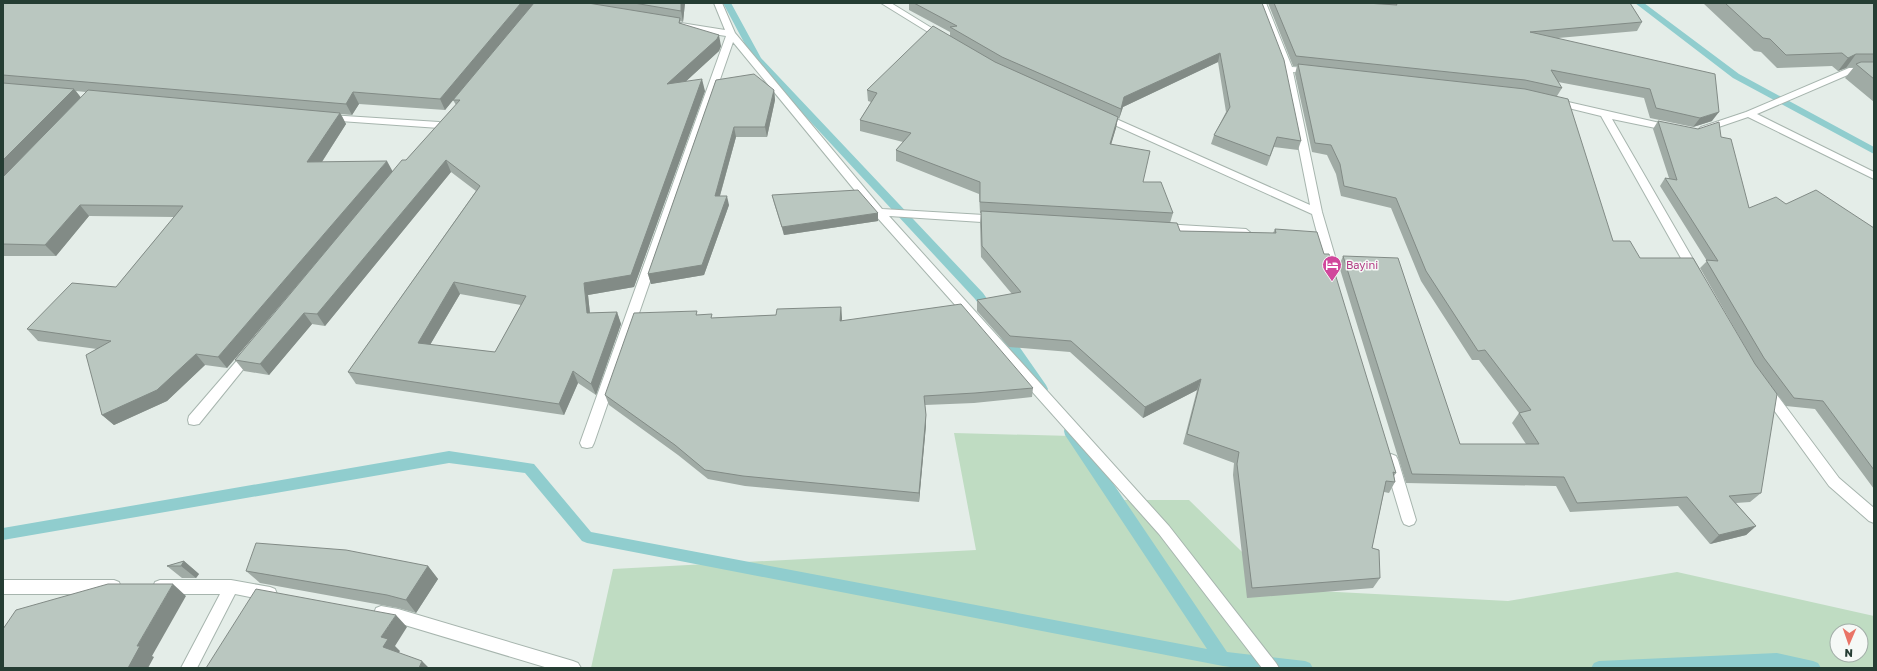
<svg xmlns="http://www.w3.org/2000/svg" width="1877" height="671" font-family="'Golos Text',sans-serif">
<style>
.green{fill:#bfdcc2;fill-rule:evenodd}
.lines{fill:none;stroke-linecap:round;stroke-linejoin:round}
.stream{fill:#90cdce;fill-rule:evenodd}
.minor-casing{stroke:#a7b5ae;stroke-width:2}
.minor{fill:#fff;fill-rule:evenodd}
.wall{fill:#a0aba5;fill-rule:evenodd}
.shaded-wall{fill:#828b86}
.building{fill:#bac7c0;stroke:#828b86;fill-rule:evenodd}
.labels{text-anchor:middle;stroke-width:3;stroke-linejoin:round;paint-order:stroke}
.hotel-label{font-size:11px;fill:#b23c85;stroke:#f5f9f6;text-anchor:start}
</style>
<rect width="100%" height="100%" fill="#e4ede8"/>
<path class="green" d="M954,433L1072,436L1122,500H1189L1280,589L1508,601L1677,572L1874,616V668H591L613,569L976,550ZM1837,631H1861V655H1837Z"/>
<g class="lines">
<path class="stream" d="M723,3H731L761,58L983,293L997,313L995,316H987L975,299L754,61Z
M1635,3H1644L1739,74L1874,147V154L1733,78Z
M1005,330L1009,332L1046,385L1048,389L1046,393L1042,394L1038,393L1001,338L999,335L1001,332Z
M1070,426L1075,427L1227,652L1305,661L1310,663L1313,668H1238L1223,666L587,543L582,541L525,473L449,463L3,540V528L449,451L534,464L591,532L1207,649L1065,435L1064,431L1065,427Z
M1777,653L1813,661L1818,663L1821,668H1591L1594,663L1599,661Z"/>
<defs>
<path id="minor" d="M714,3H722L735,33L882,209L1001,216L1002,219L997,223L889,216L1169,526L1276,663L1279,668H1262L1159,534L875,215L733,42L594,443L592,447L587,448L582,447L580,443L726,36L681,29L677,26L681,23L725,30Z
M881,3H891L948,38L944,41L941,40Z
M1258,3H1266L1292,67L1311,68L1316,71L1311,74L1293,72L1322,212L1339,270L1337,273H1329L1327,270L1312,214L1099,118L1097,116L1099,114H1105L1310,205L1283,69Z
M1849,68H1874V74H1850L1757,114L1874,172V179L1748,117L1704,132L1699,129L1701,127L1746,112Z
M1555,99L1673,126L1675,128L1673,130L1670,131L1612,119L1701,273L1699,276H1691L1601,116L1552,104L1550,102L1552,100Z
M329,115L439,122L444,125L439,128L326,120L324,118L326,116Z
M1163,224L1246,229L1251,233L1246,237L1159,231L1158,228Z
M250,348L254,350L256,353L254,356L199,424L194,425L189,424L188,420L189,416L246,350Z
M1767,386L1771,387L1839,478L1874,508V523L1869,521L1829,486L1763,395L1761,391L1763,387Z
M1391,454L1396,456L1398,460L1416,520L1414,524L1409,526L1404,524L1402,520L1384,460L1386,456Z
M3,580H114L119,582L121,587L119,592L114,594H3Z
M160,580H231L270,587L275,589L277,594L275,599L270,601L235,594L197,668H181L220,594H160L155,592L153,587L155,582Z
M381,606L398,609L573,661L578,663L581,668H548L398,623L376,618L374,613L376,608Z"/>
</defs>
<use href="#minor" class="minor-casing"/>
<use href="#minor" class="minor"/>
</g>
<path class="wall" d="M3,3H685L683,22L680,21L681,23L721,46L719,51L685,82L705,91L634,287L588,295L590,313L617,312L621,324L596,395L578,383L564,415L356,384L348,372L476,191L451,172L325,326L312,324L269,375L244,371L235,360L307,274L227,368L205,365L167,401L114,425L102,415L97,349L38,341L27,329L116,287L174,217L89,216L56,256H3ZM76,91L86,92L81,98ZM453,100L456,105L406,160L392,172L322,162L346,124L341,114L352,115L359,104L445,110ZM460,294L521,305L495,352L430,345Z
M909,3H1262L1301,141L1298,150L1274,147L1267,166L1211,144L1214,135L1226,112L1218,62L1123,107L1119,119L1118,118L1116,128L1111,144L1143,182L1173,213L1170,223L1180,231L1273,233L1275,229L1324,254L1396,473L1394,476L1395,482L1389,493L1384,492L1372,548L1380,578L1373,588L1247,598L1233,475L1234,463L1183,444L1197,390L1143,418L1070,352L1009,347L977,311V300L1012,294L981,257L980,223L981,213H980L979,194L896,161V150L903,142L860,131V120L871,102L868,101L867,90L950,36V32L909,10Z
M1268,3H1366L1386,4L1385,3H1630L1642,22L1637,31L1558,38L1712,121L1693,127L1650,118L1644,98L1558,82L1562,88L1557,96L1613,241L1640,258L1756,366L1700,268L1707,261L1660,186L1665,178H1669L1653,129L1658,121L1721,137L1749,208L1786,204L1874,228V489L1815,409L1786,406L1757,367L1761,493L1750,502L1736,503L1756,526L1746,535L1710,544L1678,506L1570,512L1556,486L1406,483L1339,266L1343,256L1460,444H1526L1512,423L1519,413L1479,360H1472L1421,281L1391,208L1341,196L1336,174L1327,155L1312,152L1295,74L1297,66H1293Z
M1703,3H1874V102L1845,78L1854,67L1846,68L1838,71L1832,66L1777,68L1761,52L1754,51Z
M716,80L774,90L775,100L767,137H736L720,196L729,205L704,275L651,284L648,274Z
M772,195L878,213V221L784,235L774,203Z
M841,307L842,321L1033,388L1032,397L974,403L925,405L926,415V425L919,502L745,486L708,479L678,455L609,405L605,395L698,315L712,318L776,315Z
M184,561L199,574L196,578H182L167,566Z
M428,566L438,579L416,613L398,608L260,583L246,571Z"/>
<path class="shaded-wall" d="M521,3H534L445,110L440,99Z
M681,3H685L683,22L681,11Z
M719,35L721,46L719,51L670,96L667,84Z
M1220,53L1218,62L1123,107L1119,119L1121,109L1124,97Z
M1856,54L1846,68L1838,71L1848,58Z
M702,79L705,91L634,287L588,295L591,324L587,313L584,283Z
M74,89L83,100L3,182V160Z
M774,90L775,100L767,137L765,127Z
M353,92L359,104L352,115L346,104Z
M1719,112L1712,121L1693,127L1700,118Z
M340,113L346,124L314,174L307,162Z
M1118,117L1116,128L1108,155L1110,144Z
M734,127L736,137L717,206L715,196Z
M446,160L451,172L325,326L317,314Z
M387,161L393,172L227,368L218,357Z
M727,196L729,205L704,275L651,284L648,274Z
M80,205L89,216L56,256L45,245Z
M878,213V221L784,235L782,227Z
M454,282L460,294L424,355L418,343Z
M841,307L842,318L841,331L840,321Z
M617,312L621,324L596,395L591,384Z
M304,313L312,324L269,375L260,364Z
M196,354L205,365L167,401L114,425L102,415Z
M573,371L578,383L564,415L559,404Z
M1201,379L1197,390L1143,418L1145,407Z
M926,415V425L919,502V493Z
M1756,526L1746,535L1710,544L1719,535Z
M184,561L199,574L196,578L181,566Z
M428,566L438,579L416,613L406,600Z
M173,584L186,596L152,656L154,657L148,668H128L137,646Z
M396,615L407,627L395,646L400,651L395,659L383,647L381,637Z
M422,661L429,668H419Z"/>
<path class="building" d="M3,3H521L440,99L353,92L346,104L3,75Z
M534,3H588L680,18L679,23L719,35L717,39L667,84L702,79L631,275L584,283L587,313L617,312L591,384L573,371L559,404L348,372L480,186L446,160L317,314L304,313L260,364L235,360L402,160H406L460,100H453ZM454,282L526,296L495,352L418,343Z
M634,3H681V11Z
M914,3H1262L1284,60L1301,141L1277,137L1270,156L1214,135L1230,107L1220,53L1124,97L1121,109L1002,57L950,27L957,26Z
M1274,3H1366L1397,5L1396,3H1630L1642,22L1530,32L1715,74L1719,112L1700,118L1656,108L1650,89L1551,70L1562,88L1525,80L1296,56Z
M1725,3H1874V54H1856L1848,58L1842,53L1786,55L1770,39L1763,38Z
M933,26L995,62L1118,117L1110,144L1150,151L1143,182H1161L1173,213L980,202V182L896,150L911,133L860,120L877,93L867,90Z
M1861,62H1874V79L1856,64Z
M1298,64L1525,89L1568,99L1613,241H1630L1640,258H1693L1755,364L1777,394L1761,493L1729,496L1756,526L1719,535L1687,497L1577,503L1564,477L1412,474L1343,256L1398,258L1460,444H1539L1519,413L1531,410L1485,350L1478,351L1426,271L1396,198L1344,186L1340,164L1331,145L1315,143Z
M754,74L774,90L765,127H734L715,196H727L702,265L648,274L716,80Z
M3,83L74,89L3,160Z
M88,90L340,113L307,162L387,161L218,357L196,354L157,390L102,415L86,355L111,341L27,329L72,283L116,287L183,206L80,205L45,245L3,244V177Z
M1658,121L1698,129L1719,122L1721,137L1731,139L1749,208L1776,197L1786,204L1816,190L1874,228V470L1823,401L1794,398L1764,358L1706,260L1718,261L1665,178L1677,180Z
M858,190L878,213L782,227L772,195Z
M981,211L1177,223L1180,231L1276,233L1275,229L1317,232L1324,254H1329L1396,473L1393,472L1395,482L1386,481L1372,548L1379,550L1380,578L1252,588L1237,464L1239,452L1187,434L1201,379L1145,407L1071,341L1010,336L977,300L1021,292L982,246Z
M961,304L1033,388L975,393L924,396L926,415L919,493L743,476L705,470L675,445L605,395L634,313L697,311L696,315L712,314L711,318L776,315L777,309L841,307L840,321Z
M256,543L346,550L428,566L406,600L387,595L246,571Z
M184,561L181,566H167Z
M108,584H173L137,646H140L128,668H3V629L16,610Z
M256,589L396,615L381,637L388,639L383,647L422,661L419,668H206Z"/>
<defs>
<symbol id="hotel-pin" viewBox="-11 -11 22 30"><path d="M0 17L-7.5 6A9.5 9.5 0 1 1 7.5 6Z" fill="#d1479c" stroke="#f5f9f6"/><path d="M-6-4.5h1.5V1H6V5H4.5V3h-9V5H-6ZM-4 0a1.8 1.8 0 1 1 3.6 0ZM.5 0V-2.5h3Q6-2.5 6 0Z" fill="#fff"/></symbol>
</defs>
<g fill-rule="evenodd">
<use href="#hotel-pin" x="1321" y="254" width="22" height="30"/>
</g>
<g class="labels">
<g class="hotel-label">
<text x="1346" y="269">Bayini</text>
</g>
</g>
<rect width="1877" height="671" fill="none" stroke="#253d33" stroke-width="8"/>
<g transform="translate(1849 643) rotate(182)"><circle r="19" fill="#f5f9f6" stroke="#a2aea8"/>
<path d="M0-3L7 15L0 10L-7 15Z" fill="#e97466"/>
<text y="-6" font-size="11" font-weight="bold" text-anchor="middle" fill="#253d33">N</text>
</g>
</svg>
